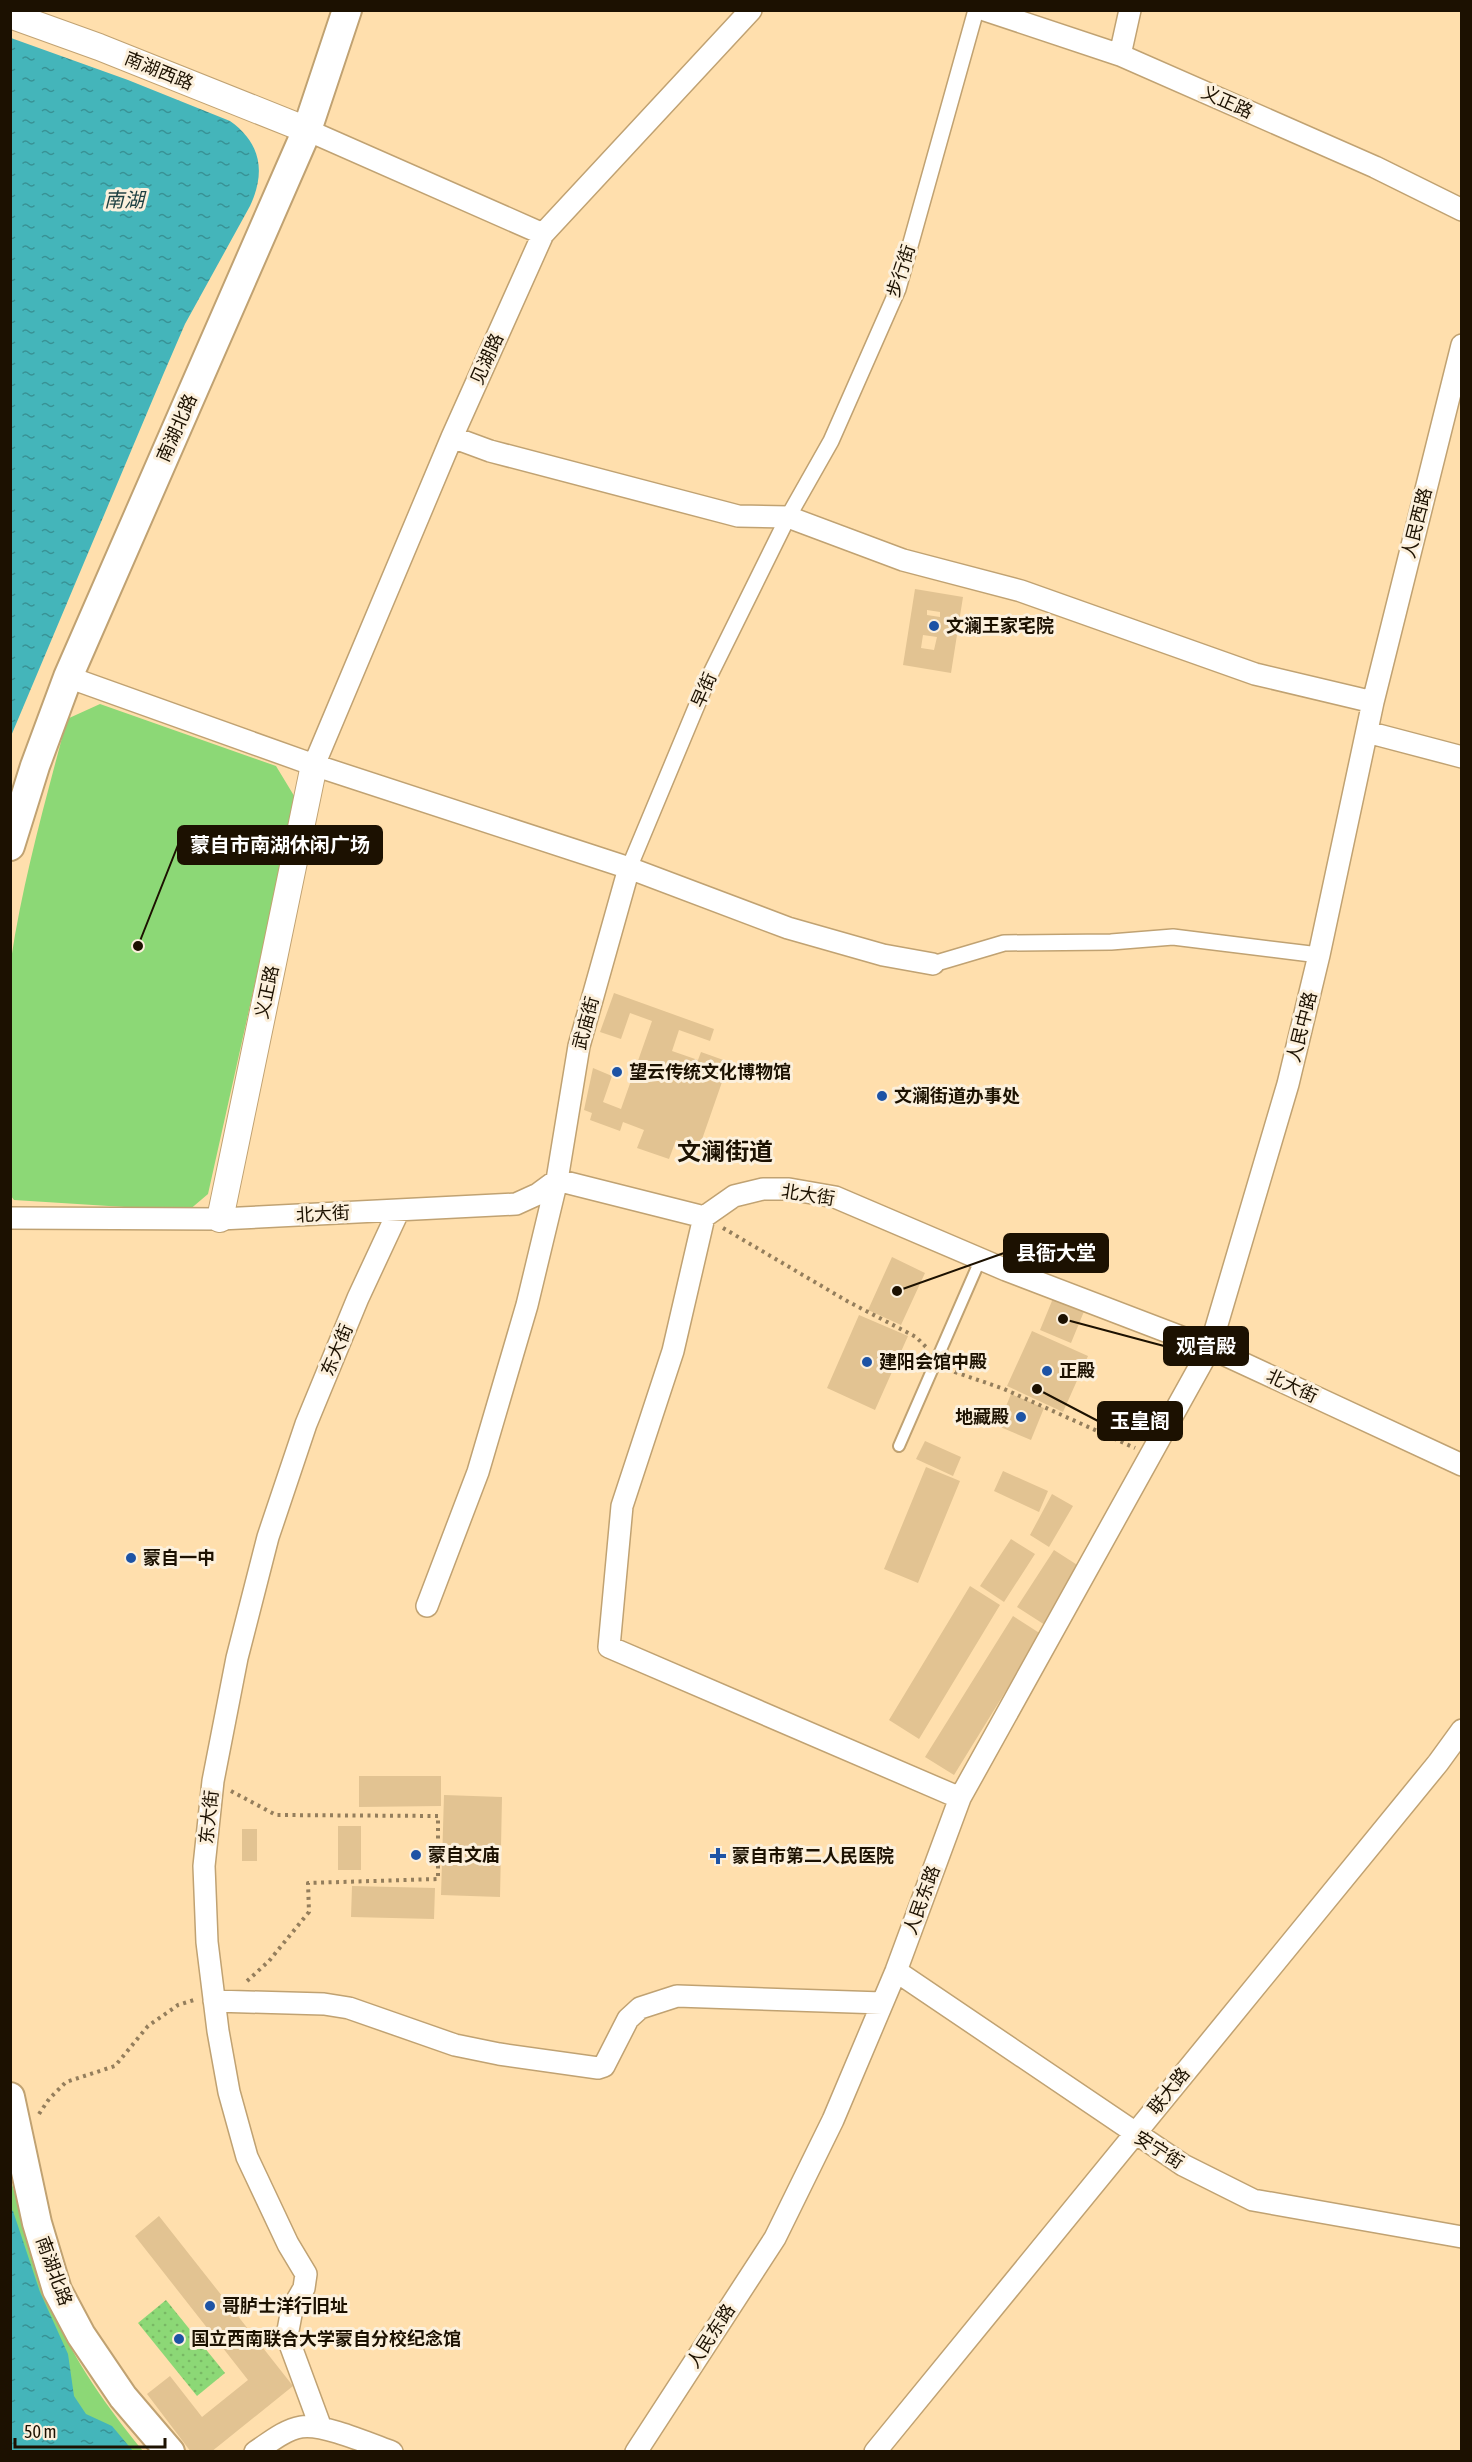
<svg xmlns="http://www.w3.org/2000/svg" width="1472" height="2462" font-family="'Asap Condensed','Noto Sans SC',sans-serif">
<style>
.grass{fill:url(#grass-dots)}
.park{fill:#8cd876}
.water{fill:url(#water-ripples)}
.building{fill:#e2c392;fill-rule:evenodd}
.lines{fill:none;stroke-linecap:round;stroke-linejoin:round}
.service-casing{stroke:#c0a272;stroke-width:14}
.pedestrian-casing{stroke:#c0a272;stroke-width:18}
.minor-casing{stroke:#c0a272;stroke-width:24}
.tertiary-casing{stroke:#c0a272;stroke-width:28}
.secondary-casing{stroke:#c0a272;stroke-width:32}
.path{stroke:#947e5c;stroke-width:4;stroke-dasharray:3 4.5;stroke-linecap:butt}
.service{stroke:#fff;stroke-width:10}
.pedestrian{stroke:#fff;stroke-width:15}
.minor{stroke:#fff;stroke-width:21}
.tertiary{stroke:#fff;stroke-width:26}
.secondary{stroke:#fff;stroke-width:28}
.poi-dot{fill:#1d53a5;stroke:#fcf0dc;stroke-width:2}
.labels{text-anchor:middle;stroke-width:6;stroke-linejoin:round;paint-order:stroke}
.street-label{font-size:18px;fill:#1c1101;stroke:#fcf0dc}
.poi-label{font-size:18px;font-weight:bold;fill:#1c1101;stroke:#fcf0dc;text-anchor:start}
.water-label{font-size:20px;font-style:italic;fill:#1d3f41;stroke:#fcf0dc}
.district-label{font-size:24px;font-weight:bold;fill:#1c1101;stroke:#fcf0dc}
.leader{fill:none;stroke:#1c1101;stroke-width:2}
.callout-dot{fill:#1c1101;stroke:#fcf0dc;stroke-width:2}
.callout{fill:#1c1101;stroke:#1c1101;stroke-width:2}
.callout-label{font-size:20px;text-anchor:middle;font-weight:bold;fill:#fff}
</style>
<defs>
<pattern id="grass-dots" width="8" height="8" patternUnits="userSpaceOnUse" patternTransform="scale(1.5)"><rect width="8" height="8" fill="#8cd876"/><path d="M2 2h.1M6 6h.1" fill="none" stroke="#78b864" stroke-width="1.8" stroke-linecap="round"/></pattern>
<pattern id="water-ripples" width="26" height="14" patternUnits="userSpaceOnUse" patternTransform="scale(1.5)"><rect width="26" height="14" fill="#44b5ba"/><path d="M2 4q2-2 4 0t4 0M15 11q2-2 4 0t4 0" fill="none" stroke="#389295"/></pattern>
</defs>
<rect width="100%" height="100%" fill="#ffdfad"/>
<path class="grass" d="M166,2300L225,2373L197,2396L138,2323Z"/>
<path class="park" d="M100,704L276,766L296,799L208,1194L188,1211L14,1200L11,1196V960C23,879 46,799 67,719Z
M10,2178C24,2221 35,2267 52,2309C74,2361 108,2408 143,2451H11Z"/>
<path class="water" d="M11,38L128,80L230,121C261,143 266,172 250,206L185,324L163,375L11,736Z
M11,2210L13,2211L40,2292L68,2354L74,2396L86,2414L112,2426L133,2451H11Z"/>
<path class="building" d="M915,589L963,597L951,673L903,665ZM927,610L940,612V617L927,615ZM923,635L937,637L934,650L921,648Z
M614,993L714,1029L710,1041L679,1030L672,1051L698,1060L701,1052L729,1062L699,1148L676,1140L669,1159L637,1148L644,1130L623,1122L620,1131L590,1120L592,1113L584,1110L593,1068L612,1076L603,1102L621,1109L652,1021L630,1013L621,1039L600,1032Z
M892,1257L925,1273L901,1325L868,1310Z
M1054,1296L1085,1309L1071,1343L1040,1330Z
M859,1315L908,1336L875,1410L827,1388Z
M1032,1331L1088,1356L1063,1412L1007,1386Z
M1011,1394L1044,1408L1031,1440L998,1426Z
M925,1441L961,1457L953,1476L916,1459Z
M926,1467L960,1481L918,1583L884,1569Z
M1003,1471L1048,1491L1039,1512L994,1491Z
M1052,1494L1073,1506L1049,1547L1030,1535Z
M1011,1539L1035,1554L1004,1602L980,1586Z
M1054,1550L1082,1568L1045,1625L1017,1607Z
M970,1586L1000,1605L919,1739L889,1720Z
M1013,1616L1041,1634L954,1775L925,1757Z
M359,1776H441V1806L359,1807Z
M444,1795L502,1797L500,1897L441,1895Z
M338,1826H361V1870H338Z
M242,1829H257V1861H242Z
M352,1886L435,1888L434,1919L351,1917Z
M159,2216L293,2386L211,2452H191L147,2394L170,2376L202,2417L248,2380L135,2236Z"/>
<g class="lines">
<defs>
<path id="service" d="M899,1446L981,1258"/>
<path id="pedestrian" d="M629,868L707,681L788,517L831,441L898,289L976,10
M933,964L1004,943L1111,942L1173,937L1319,955"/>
<path id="minor" d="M985,10L1120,55L1375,167L1462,210
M1120,55L1130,10
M307,130L543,234
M452,437L490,451L738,516L788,517L903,560L1021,591L1255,674L1373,702
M68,677L314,765L629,868L788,928L883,955L933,964
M1367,732L1462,757
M314,765L452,437L543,234L751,10
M704,1217L673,1351L622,1506L609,1647L960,1798
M10,1218L220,1219L516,1204L538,1194L557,1180L704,1217L734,1196L763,1189H789L835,1197L1006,1270L1210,1348L1462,1465
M427,1606L478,1472L527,1305L557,1180L579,1046L629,868
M896,1971L1183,2165L1253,2200L1462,2237
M214,2001L324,2004L349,2008L455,2045L499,2054L598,2068L604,2066L628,2019L640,2008L677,1996L882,2003
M321,2428L287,2336L292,2309L304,2288L306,2274L288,2244L247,2157L229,2092L218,2031L207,1942L204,1866L213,1781L237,1658L268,1537L306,1424L358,1298L399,1210
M255,2452C269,2443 284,2430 301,2427C322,2423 370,2444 392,2452
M636,2452L775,2238L833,2120L896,1971L960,1798L1210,1348L1288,1084L1319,955L1373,702L1462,345
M875,2452L1438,1763L1462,1730"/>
<path id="tertiary" d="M10,15L99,47L307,130
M220,1219L314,765"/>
<path id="secondary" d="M10,846L35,766L68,677L307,130L347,10
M10,2097L37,2223L57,2290L81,2335L123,2397L170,2452"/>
</defs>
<use href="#service" class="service-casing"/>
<use href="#pedestrian" class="pedestrian-casing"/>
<use href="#minor" class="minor-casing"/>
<use href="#tertiary" class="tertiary-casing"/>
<use href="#secondary" class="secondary-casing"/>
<path class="path" d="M723,1228L847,1301L916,1337L928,1349
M949,1367L955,1372L1004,1389L1135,1448
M231,1791L276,1815L438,1816V1879L308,1883L309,1912L269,1961L246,1982
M39,2114L49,2099L66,2082L115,2066L148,2026L178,2005L194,2000"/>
<use href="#service" class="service"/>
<use href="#pedestrian" class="pedestrian"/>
<use href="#minor" class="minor"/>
<use href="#tertiary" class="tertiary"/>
<use href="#secondary" class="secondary"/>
</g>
<g class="poi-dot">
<circle cx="934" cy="626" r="6"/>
<circle cx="617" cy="1072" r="6"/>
<circle cx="882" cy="1096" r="6"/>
<circle cx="867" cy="1362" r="6"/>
<circle cx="1047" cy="1371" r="6"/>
<circle cx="1021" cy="1417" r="6"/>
<circle cx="131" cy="1558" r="6"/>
<circle cx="416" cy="1855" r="6"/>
<path d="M715 1847h6v6h6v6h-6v6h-6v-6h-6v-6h6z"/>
<circle cx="210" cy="2306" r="6"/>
<circle cx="179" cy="2339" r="6"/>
</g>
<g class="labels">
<g class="street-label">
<text transform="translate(159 71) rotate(22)" y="6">南湖西路</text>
<text transform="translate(1227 102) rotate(24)" y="6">义正路</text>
<text transform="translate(901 271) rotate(-72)" y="6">步行街</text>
<text transform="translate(487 359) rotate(-66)" y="6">见湖路</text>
<text transform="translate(177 428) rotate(-66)" y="6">南湖北路</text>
<text transform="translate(1417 523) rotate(-76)" y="6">人民西路</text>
<text transform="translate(704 690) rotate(-66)" y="6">早街</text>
<text transform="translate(267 992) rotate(-78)" y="6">义正路</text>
<text transform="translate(586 1023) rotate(-75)" y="6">武庙街</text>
<text transform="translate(1302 1027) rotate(-76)" y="6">人民中路</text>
<text transform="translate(808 1195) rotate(9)" y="6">北大街</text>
<text transform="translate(323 1214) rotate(-3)" y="6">北大街</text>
<text transform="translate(337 1350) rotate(-67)" y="6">东大街</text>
<text transform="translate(1292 1386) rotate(25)" y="6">北大街</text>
<text transform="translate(209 1817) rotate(-84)" y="6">东大街</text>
<text transform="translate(922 1900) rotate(-70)" y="6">人民东路</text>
<text transform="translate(1169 2091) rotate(-51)" y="6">联大路</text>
<text transform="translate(1159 2150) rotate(32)" y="6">安宁街</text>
<text transform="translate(54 2271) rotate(70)" y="6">南湖北路</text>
<text transform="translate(711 2336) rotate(-57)" y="6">人民东路</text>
</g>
<g class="poi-label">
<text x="946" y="632">文澜王家宅院</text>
<text x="629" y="1078">望云传统文化博物馆</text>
<text x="894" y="1102">文澜街道办事处</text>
<text x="879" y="1368">建阳会馆中殿</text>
<text x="1059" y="1377">正殿</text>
<text x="1009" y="1423" text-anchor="end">地藏殿</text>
<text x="143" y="1564">蒙自一中</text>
<text x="428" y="1861">蒙自文庙</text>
<text x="732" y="1862">蒙自市第二人民医院</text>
<text x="222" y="2312">哥胪士洋行旧址</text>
<text x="191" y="2345">国立西南联合大学蒙自分校纪念馆</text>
</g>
<g class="water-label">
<text x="124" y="207">南湖</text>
</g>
<g class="district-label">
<text x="725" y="1160">文澜街道</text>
</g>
</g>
<path class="leader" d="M138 946L178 845M897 1291L1004 1253M1063 1319L1164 1346M1037 1389L1098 1421"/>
<g class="callout-dot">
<circle cx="138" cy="946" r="6"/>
<circle cx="897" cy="1291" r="6"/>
<circle cx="1063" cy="1319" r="6"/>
<circle cx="1037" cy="1389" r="6"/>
</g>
<g class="callout">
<rect x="178" y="826" width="204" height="38" rx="6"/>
<rect x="1004" y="1234" width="104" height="38" rx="6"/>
<rect x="1164" y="1327" width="84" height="38" rx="6"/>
<rect x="1098" y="1402" width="84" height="38" rx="6"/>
</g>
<g class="callout-label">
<text x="280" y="852">蒙自市南湖休闲广场</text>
<text x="1056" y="1260">县衙大堂</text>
<text x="1206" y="1353">观音殿</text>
<text x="1140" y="1428">玉皇阁</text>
</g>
<rect width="1472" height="2462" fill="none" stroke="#1c1101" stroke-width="24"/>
<path d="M15 2438v9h150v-9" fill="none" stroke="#1c1101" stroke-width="3"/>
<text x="24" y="2438" font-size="18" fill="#1c1101" stroke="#fcf0dc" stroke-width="4.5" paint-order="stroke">50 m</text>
</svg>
